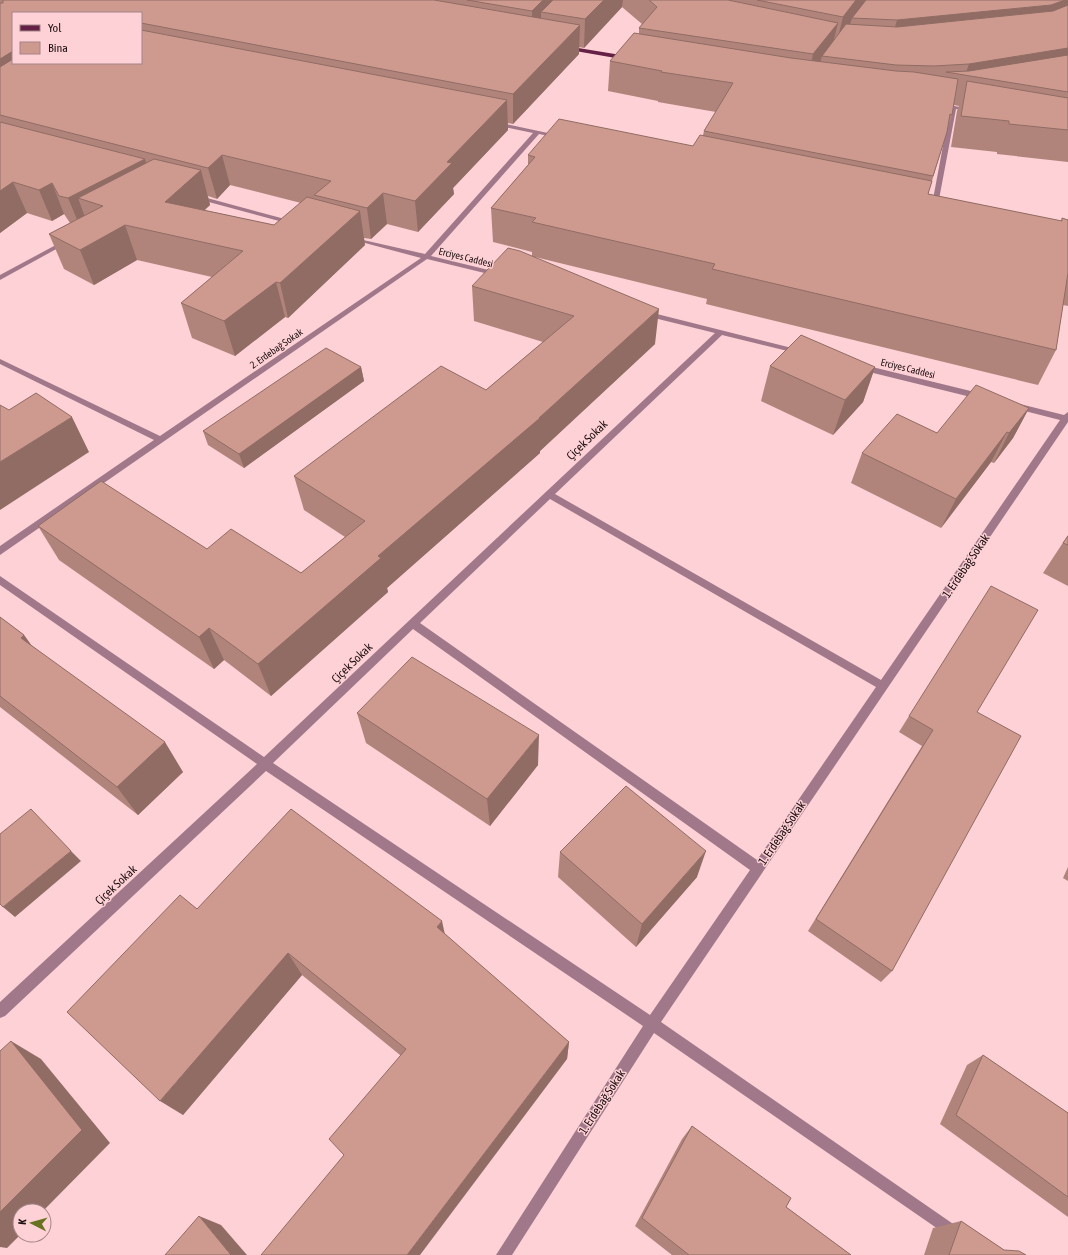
<svg xmlns="http://www.w3.org/2000/svg" width="1068" height="1255" font-family="'Asap Condensed',sans-serif">
<style>
.lines{fill:none;stroke-linecap:round;stroke-linejoin:round}
.minor{fill:#a07889;fill-rule:evenodd}
.major{fill:#652145;fill-rule:evenodd}
.wall{fill:#b1847b;fill-rule:evenodd}
.shaded-wall{fill:#906c64}
.building{fill:#ce9a8f;stroke:#906c64}
.labels{text-anchor:middle;stroke-width:3;stroke-linejoin:round;paint-order:stroke}
.far-street-label{font-size:10px;fill:#1e0f11;stroke:#fdd1d5}
.street-label{font-size:12px;fill:#1e0f11;stroke:#fdd1d5}
</style>
<rect width="100%" height="100%" fill="#fdd1d5"/>
<g class="lines">
<path class="minor" d="M940,103L974,110L971,112L956,109L937,210L934,212L931,210L950,108L938,106V104Z
M496,122L562,136L559,138L539,134L431,256L501,273V277L427,259L0,555V546L154,440L0,364V359L160,436L421,258L350,239V237L425,254L533,133L494,125V123Z
M196,195L296,222L297,223L294,225L194,198L193,197Z
M67,239L70,241L69,242L0,280V275Z
M642,311H645L800,350L804,352L800,354L722,335L555,494L881,680L1060,420L1013,408L1012,406L1013,404L1016,403L1064,415L1068,412V422L661,1022L959,1228L961,1233L959,1238L954,1240L654,1033L512,1255H496L643,1026L266,771L5,1016L0,1018V1002L257,764L0,585V576L264,757L715,333L642,315ZM550,499L876,687L757,860L420,623ZM413,629L750,870L650,1015L273,763Z
M860,364L983,394L987,397L983,400L857,369L856,367Z"/>
<path class="major" d="M566,46L627,56L630,58L627,60L564,49L563,48Z"/>
</g>
<path class="wall" d="M0,0H1068V162L997,154V152L951,147L957,111L959,106L954,105L952,115L928,194L1061,221L1062,218L1068,220V306L1063,305L1056,350L1038,385L706,304L707,299L535,257L655,344L540,451V453L387,588L388,592L271,696L224,660L214,669L59,560L38,526L207,549L301,573L345,537L304,510L294,476L486,390L543,342L474,321L472,286L532,256V252L493,242L491,208L528,165V155L693,146L703,135L704,131L716,112L658,102V101L608,91L610,61L639,34V28L642,24L622,7L584,48L579,47V54L513,124L508,123V130L453,188L454,194L418,232L387,224L371,239L364,238L365,245L288,318L285,317L235,356L192,338L181,303L212,277L137,260L94,285L64,269L49,234L70,223L64,214L52,221L27,213L0,233ZM13,13H141V63H13ZM230,185L301,203L274,225L204,210L210,205L208,196L217,199Z
M770,366L875,367L863,402L833,435L761,401Z
M361,367L364,381L244,468L208,445L203,431Z
M1029,408L1013,438L994,463L991,462L941,528L851,483L862,453Z
M1068,535V586L1043,573Z
M0,617L24,635L31,645L183,772L138,815L0,707Z
M977,712L892,971L881,982L808,931L922,746L899,732L909,716Z
M357,713L538,765L490,826L366,743Z
M560,852L697,877L636,947L558,877Z
M1068,867V881L1063,878Z
M197,909L444,934L569,1042L567,1059L400,1055L302,975L183,1115Z
M983,1055L1068,1113V1217L940,1124L967,1065Z
M692,1126L786,1207L851,1255H672L635,1226L682,1139Z
M961,1221L1004,1250L1026,1255H924L933,1228Z"/>
<path class="shaded-wall" d="M543,0H568L541,12V30L532,39V11Z
M604,0H623L622,7L584,48L585,19Z
M856,0H870L852,18L849,28L836,45L843,17Z
M1065,0H1068V22L889,48L897,20Z
M838,23L831,51L822,56L819,67L807,83L813,54Z
M580,25L579,54L513,124V94Z
M1068,48V75H965L969,64Z
M13,51V63L0,95V59Z
M507,100L508,130L453,188L454,194L418,232L415,201L447,162Z
M222,155L230,185L217,199L208,168Z
M145,159L155,189L78,198L88,225L81,229L68,198Z
M201,170L210,205L177,237L165,202Z
M13,182L27,213L0,233V191Z
M52,183L64,214L52,221L39,190Z
M383,193L387,224L371,239L367,208Z
M360,211L365,245L288,318L280,283Z
M125,225L137,260L94,285L80,250Z
M276,282L285,317L235,356L224,321Z
M659,309L655,344L540,451V453L387,588L388,592L271,696L258,664L378,556L539,418Z
M361,367L364,381L244,468L239,454Z
M875,367L863,402L833,435L845,400Z
M1029,408L1013,438L994,463L1009,433Z
M72,417L89,452L0,510V462Z
M1007,432L991,462L941,528L956,499Z
M209,628L224,660L214,669L199,637Z
M24,635L47,667L21,638Z
M539,735L538,765L490,826L487,799Z
M165,742L183,772L138,815L117,787Z
M71,851L81,861L15,917L3,907Z
M706,851L697,877L636,947L642,924Z
M442,921L447,944L437,927Z
M288,953L302,975L183,1115L160,1101Z
M11,1041L41,1059L110,1143L43,1211H20V1235L7,1248L0,1247V1212Z
M569,1042L567,1059L420,1255H407Z
M199,1216L221,1225L247,1255H231Z"/>
<path class="building" d="M3,0H434L580,25L513,94L141,23V13H13V51L0,59V3H3Z
M467,0H543L532,11Z
M553,0H604L585,19L541,12Z
M649,0H728L838,23L813,54L639,28L657,7Z
M757,0H856L843,17Z
M866,0H1065L1051,5L897,20L852,18Z
M1068,5V48L969,64L934,66L896,65L822,56L846,24L897,27L1053,11Z
M141,30L507,100L447,162L452,163L415,201L383,193L367,208L314,195L331,181L222,155L208,168L0,115V67L13,59V63H141Z
M634,33L791,58L896,71L914,72L958,79L952,115L950,114L947,132L933,176L704,131L733,83L661,72L662,71L610,61Z
M1068,55V92L946,72L969,71Z
M967,81L1068,98V130L1009,124V121L961,116Z
M559,119L693,146L700,135L932,181L928,194L1062,221V218L1068,220V273L1056,350L712,269L715,264L532,222L536,218L491,208L535,157L528,155Z
M0,122L145,159L68,198L59,196L52,183L39,190L13,182L0,191Z
M154,159L201,170L165,202L274,225L307,197L360,211L280,283L276,282L224,321L181,303L243,251L125,225L80,250L49,234L103,206L78,198Z
M508,248L520,251L659,309L539,418H540L378,556L381,558L258,664L209,628L199,637L38,526L101,481L207,549L231,529L301,573L365,521L294,476L441,366L486,390L574,316L472,286Z
M801,335L875,367L845,400L770,366Z
M326,348L361,367L239,454L203,431Z
M976,385L1029,408L1009,433L1007,432L956,499L862,453L897,414L937,433Z
M36,393L72,417L0,462V405L9,410Z
M1068,536V545L1063,543Z
M991,586L1038,610L977,712L1021,736L892,971L816,919L933,730L909,716Z
M0,617L24,635L21,638L165,742L117,787L0,696Z
M412,657L539,735L487,799L357,713Z
M626,786L706,851L642,924L560,852Z
M31,809L71,851L3,907L0,904V834Z
M291,809L442,921L437,927L569,1042L407,1255H261L344,1155L329,1139L406,1049L288,953L160,1101L67,1012L180,895L197,909Z
M11,1041L82,1130L0,1212V1051Z
M983,1055L1068,1113V1197L956,1115Z
M692,1126L791,1198L786,1207L851,1255H689L642,1218Z
M199,1216L231,1255H165Z
M961,1221L1004,1250L1019,1251L1026,1255H949Z"/>
<g class="labels">
<g class="far-street-label">
<text transform="translate(466 257) rotate(14)" y="4">Erciyes Caddesi</text>
<text transform="translate(276 348) rotate(-35)" y="4">2. Erdebağ Sokak</text>
<text transform="translate(908 368) rotate(14)" y="4">Erciyes Caddesi</text>
</g>
<g class="street-label">
<text transform="translate(587 440) rotate(-44)" y="4">Çiçek Sokak</text>
<text transform="translate(966 566) rotate(-56)" y="4">1. Erdebağ Sokak</text>
<text transform="translate(352 663) rotate(-44)" y="4">Çiçek Sokak</text>
<text transform="translate(782 833) rotate(-56)" y="4">1. Erdebağ Sokak</text>
<text transform="translate(116 885) rotate(-43)" y="4">Çiçek Sokak</text>
<text transform="translate(602 1102) rotate(-57)" y="4">1. Erdebağ Sokak</text>
</g>
</g>
<rect x="12" y="12" width="130" height="52" fill="#fdd1d5" stroke="#a48387"/>
<rect x="20" y="25" width="20" height="6" fill="#652145" stroke="#a48387"/>
<text x="48" y="32" font-size="12" fill="#1e0f11">Yol</text>
<rect x="20" y="42" width="20" height="12" fill="#ce9a8f" stroke="#a48387"/>
<text x="48" y="52" font-size="12" fill="#1e0f11">Bina</text>
<g transform="translate(32 1223) rotate(276)"><circle r="19" fill="#fdd1d5" stroke="#a48387"/>
<path d="M0-3L7 15L0 10L-7 15Z" fill="#67731e"/>
<text y="-6" font-size="11" font-weight="bold" text-anchor="middle" fill="#1e0f11">K</text>
</g>
</svg>
